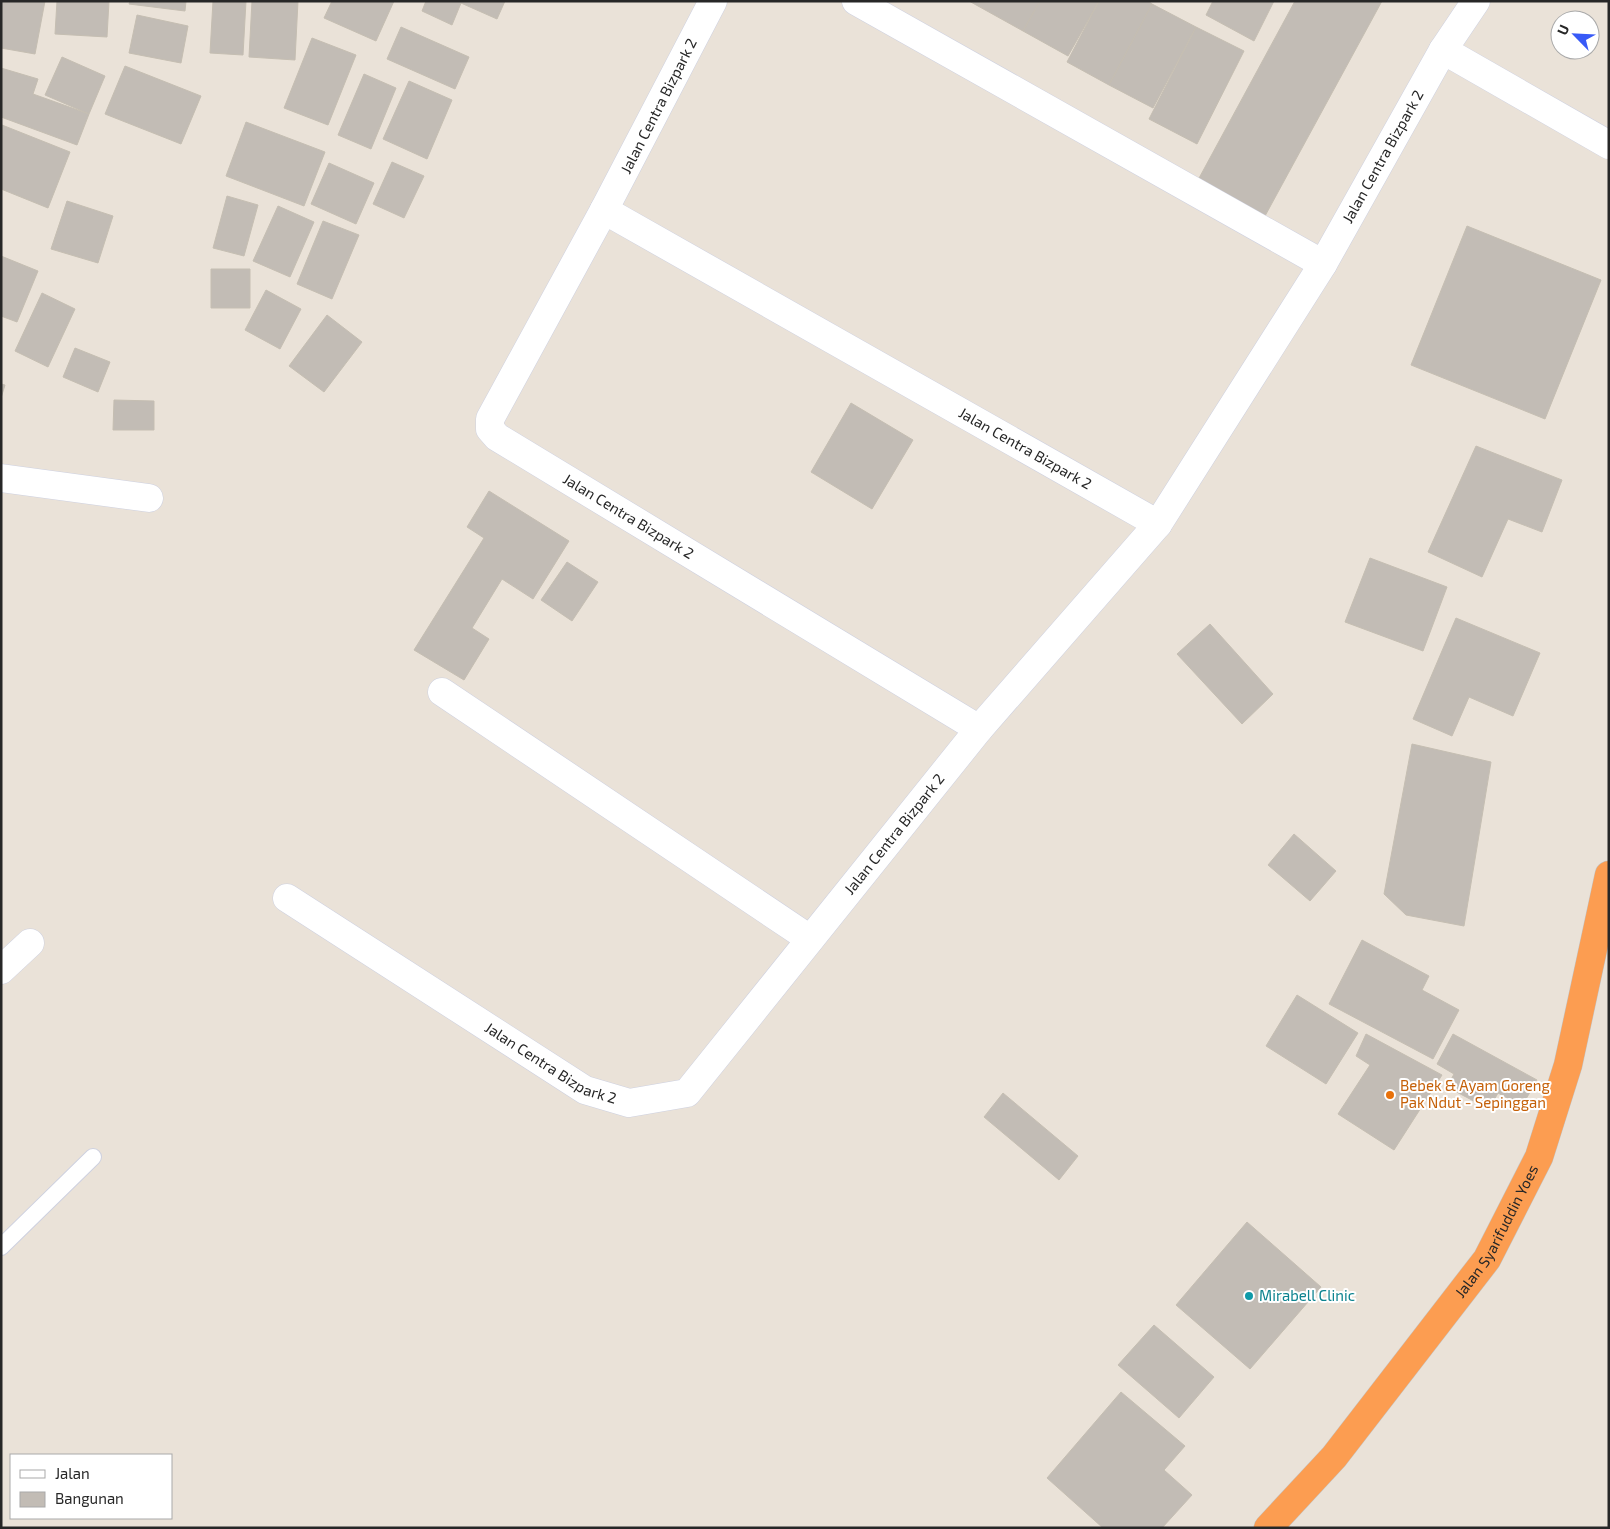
<svg xmlns="http://www.w3.org/2000/svg" width="1610" height="1529" font-family="'Exo 2',sans-serif">
<style>
.building{fill:#c2bcb5;stroke:#c5beb2}
.lines{fill:none;stroke-linecap:round;stroke-linejoin:round}
.lane-casing{stroke:#ced1e0;stroke-width:18}
.street-casing{stroke:#ced1e0;stroke-width:29}
.highway-casing{stroke:#c3c3c3;stroke-width:29}
.lane{stroke:#fff;stroke-width:16}
.street{stroke:#fff;stroke-width:28}
.highway{stroke:#fc9d51;stroke-width:28}
.food-dot{fill:#e8710a;stroke:#fff;stroke-width:2}
.culture-dot{fill:#0f9aa8;stroke:#fff;stroke-width:2}
.labels{text-anchor:middle;stroke-width:4;stroke-linejoin:round;paint-order:stroke}
.street-label{font-size:15px;fill:#272727;stroke:#fff}
.food-label{font-size:15px;fill:#c56008;stroke:#fff;text-anchor:start}
.culture-label{font-size:15px;fill:#0d838f;stroke:#fff;text-anchor:start}
</style>
<rect width="100%" height="100%" fill="#eae2d8"/>
<path class="building" d="M1,1H45L35,54L1,48Z
M57,1H109L107,37L55,34Z
M130,1H186L185,11L129,4Z
M213,1H246L243,55L210,53Z
M252,1H298L295,60L249,57Z
M332,1H394L376,41L324,18Z
M426,1H505L497,19L461,3L452,25L422,11Z
M969,1H981L978,6Z
M981,1H1040L1023,31L978,6Z
M1040,1H1099L1068,56L1023,31Z
M1099,1H1148L1152,4L1109,85L1067,62Z
M1213,1H1274L1254,41L1206,15Z
M1295,1H1382L1265,216L1198,180Z
M1152,4L1196,27L1153,108L1109,85Z
M137,15L188,26L181,63L129,53Z
M401,27L469,57L455,89L387,59Z
M1196,27L1244,51L1197,144L1149,119Z
M312,38L356,55L328,125L284,108Z
M62,57L105,76L89,114L45,95Z
M125,66L201,96L181,144L105,114Z
M1,68L38,79L33,94L89,114L77,145L1,117Z
M364,74L396,88L371,149L338,135Z
M409,81L452,100L427,159L383,139Z
M246,122L325,152L304,206L226,176Z
M2,125L70,152L48,208L1,189Z
M392,162L424,176L404,218L373,204Z
M329,163L374,183L356,224L311,204Z
M227,196L258,205L244,256L213,248Z
M67,201L113,216L98,263L51,249Z
M278,206L314,222L290,277L253,261Z
M323,221L359,235L332,299L297,284Z
M1467,226L1601,280L1545,419L1411,365Z
M1,256L38,271L17,322L1,316Z
M211,269H250V308H211Z
M266,290L301,309L280,349L245,330Z
M42,293L75,309L48,367L15,351Z
M327,315L362,342L324,392L289,366Z
M75,348L110,362L98,392L63,377Z
M1,384L5,385L1,398Z
M114,400L154,401V430H113Z
M851,403L913,440L872,509L811,472Z
M1476,446L1562,480L1542,532L1508,519L1482,577L1428,552Z
M489,491L569,541L533,599L502,579L472,628L489,639L464,680L414,650L484,538L467,527Z
M1370,558L1447,587L1423,651L1345,622Z
M567,562L598,582L572,621L541,600Z
M1456,618L1540,653L1513,716L1469,697L1452,736L1413,719Z
M1210,624L1273,694L1242,724L1177,654Z
M1412,744L1491,762L1464,926L1406,915L1384,894Z
M1294,834L1336,871L1310,901L1268,865Z
M1362,940L1429,976L1422,990L1459,1010L1433,1059L1329,1004Z
M1297,995L1358,1033L1326,1084L1266,1046Z
M1366,1034L1442,1075L1394,1150L1338,1114L1370,1065L1356,1056Z
M1453,1034L1537,1080L1522,1106L1498,1093L1489,1109L1447,1087L1454,1074L1437,1064Z
M1003,1093L1078,1156L1059,1180L984,1117Z
M1247,1222L1321,1287L1250,1369L1176,1305Z
M1154,1325L1214,1377L1179,1418L1118,1365Z
M1121,1392L1185,1446L1164,1470L1192,1495L1162,1528H1103L1047,1478Z"/>
<g class="lines">
<defs>
<path id="lane" d="M1,1247L93,1157"/>
<g id="street">
<path id="s1" d="M713,1L604,210L490,419V429L497,437L979,729L1158,524L1323,264"/>
<path id="s2" d="M856,1L1323,264L1443,50L1476,1"/>
<path d="M1443,50L1609,145"/>
<path id="s3" d="M604,210L1158,524"/>
<path d="M1,478L149,498"/>
<path d="M442,692L810,939"/>
<path id="s4" d="M287,898L585,1090L629,1103L687,1093L979,729"/>
<path d="M1,970L30,943"/>
</g>
<g id="highway">
<path id="s5" d="M1268,1528L1334,1457L1487,1259L1539,1157L1568,1065L1609,875"/>
</g>
</defs>
<use href="#lane" class="lane-casing"/>
<use href="#street" class="street-casing"/>
<use href="#highway" class="highway-casing"/>
<use href="#lane" class="lane"/>
<use href="#street" class="street"/>
<use href="#highway" class="highway"/>
</g>
<circle class="food-dot" cx="1390" cy="1095" r="5"/>
<circle class="culture-dot" cx="1249" cy="1296" r="5"/>
<g class="labels">
<g class="street-label">
<text transform="translate(659 106) rotate(-63)" y="5">Jalan Centra Bizpark 2</text>
<text dy="5" stroke="none"><textPath href="#s2" startOffset="659">Jalan Centra Bizpark 2</textPath></text>
<text dy="5" stroke="none"><textPath href="#s3" startOffset="484">Jalan Centra Bizpark 2</textPath></text>
<text dy="5" stroke="none"><textPath href="#s1" startOffset="648">Jalan Centra Bizpark 2</textPath></text>
<text dy="5" stroke="none"><textPath href="#s4" startOffset="791">Jalan Centra Bizpark 2</textPath></text>
<text dy="5" stroke="none"><textPath href="#s4" startOffset="312">Jalan Centra Bizpark 2</textPath></text>
<text dy="5" stroke="none"><textPath href="#s5" startOffset="376">Jalan Syarifuddin Yoes</textPath></text>
</g>
<g class="food-label">
<text x="1400" y="1091">Bebek &amp; Ayam Goreng<tspan x="1400" dy="17">Pak Ndut - Sepinggan</tspan></text>
</g>
<g class="culture-label">
<text x="1259" y="1301">Mirabell Clinic</text>
</g>
</g>
<rect width="1610" height="1529" fill="none" stroke="#272727" stroke-width="5"/>
<rect x="10" y="1454" width="162" height="65" fill="#ffffff" stroke="#a9a9a9"/>
<rect x="20" y="1470" width="25" height="8" fill="#ffffff" stroke="#a9a9a9"/>
<text x="55" y="1479" font-size="15" fill="#272727">Jalan</text>
<rect x="20" y="1492" width="25" height="15" fill="#c2bcb5" stroke="#a9a9a9"/>
<text x="55" y="1504" font-size="15" fill="#272727">Bangunan</text>
<g transform="translate(1575 35) rotate(294)"><circle r="24" fill="#ffffff" stroke="#a9a9a9"/>
<path d="M0-4L9 19L0 12L-9 19Z" fill="#385af7"/>
<text y="-8" font-size="14" font-weight="bold" text-anchor="middle" fill="#272727">U</text>
</g>
</svg>
